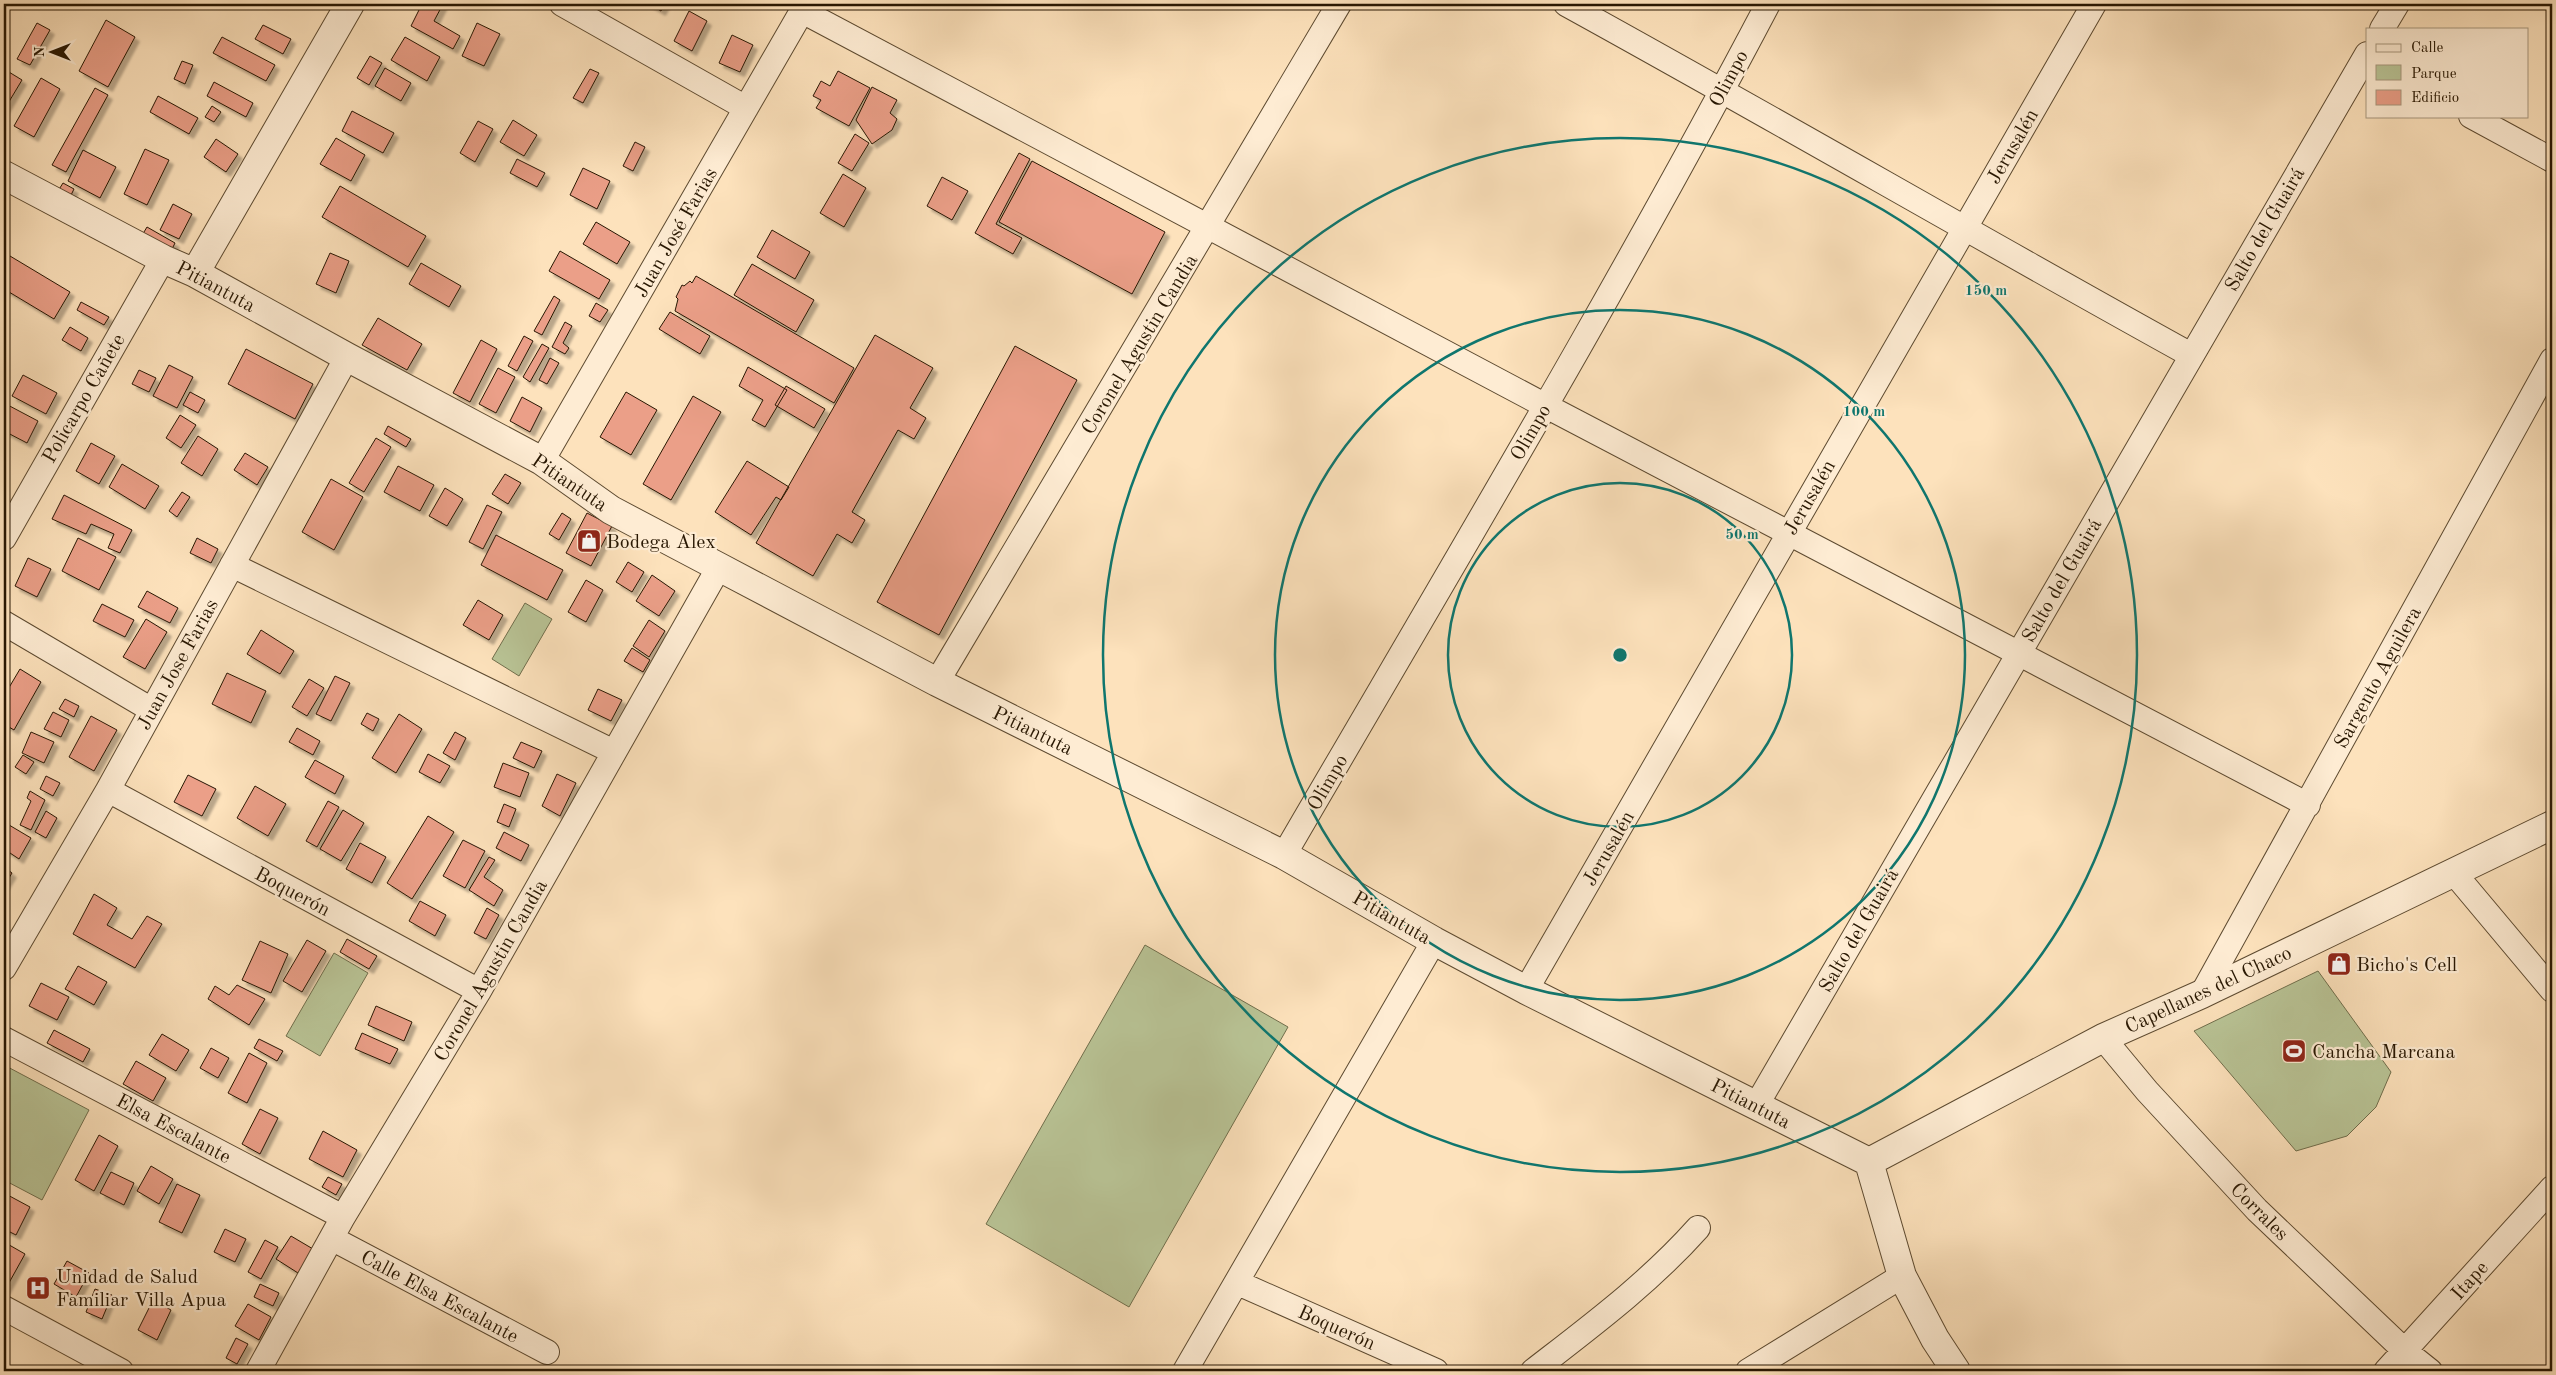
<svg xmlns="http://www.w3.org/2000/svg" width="2556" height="1375" font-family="'Old Standard TT',serif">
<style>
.green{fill:#b9c496;stroke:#706e4c}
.building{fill:#eb9f88;stroke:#281702;filter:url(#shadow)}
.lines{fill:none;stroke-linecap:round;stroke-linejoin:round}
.minor-casing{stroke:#5d4a30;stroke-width:26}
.tertiary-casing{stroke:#5d4a30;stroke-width:30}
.minor{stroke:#feecd3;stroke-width:24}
.tertiary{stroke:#feecd3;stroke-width:28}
.ring{fill:none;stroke:#0f766e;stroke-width:2.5}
.labels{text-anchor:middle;stroke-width:4.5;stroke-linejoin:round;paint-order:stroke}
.street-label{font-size:20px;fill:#281702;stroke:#feecd3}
.poi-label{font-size:20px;fill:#281702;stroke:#feecd3;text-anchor:start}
.centre{fill:#0f766e;stroke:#feecd3;stroke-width:2.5}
.ring-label{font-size:15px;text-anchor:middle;font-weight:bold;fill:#0f766e;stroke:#feecd3;stroke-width:4.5;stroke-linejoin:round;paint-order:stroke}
</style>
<defs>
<filter id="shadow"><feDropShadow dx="4.5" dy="4.5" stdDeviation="1" flood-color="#0004"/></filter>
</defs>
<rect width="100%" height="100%" fill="#fde2bc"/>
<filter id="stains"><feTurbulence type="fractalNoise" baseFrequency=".004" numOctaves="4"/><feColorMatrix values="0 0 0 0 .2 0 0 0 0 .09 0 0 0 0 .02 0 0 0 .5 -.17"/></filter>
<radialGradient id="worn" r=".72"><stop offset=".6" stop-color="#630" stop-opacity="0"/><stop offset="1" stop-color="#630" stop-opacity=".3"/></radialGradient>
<path class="green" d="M525,603L552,619L519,676L492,659Z
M1145,945L1288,1027L1129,1307L986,1224Z
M334,953L368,973L320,1056L286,1036Z
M2318,971L2391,1072L2376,1107L2347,1136L2296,1151L2194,1031Z
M4,1065L89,1110L42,1200L4,1180Z"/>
<path class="building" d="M422,4H443L434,21L460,36L453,49L411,26Z
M649,4H665L661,11Z
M689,11L707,21L692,51L674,41Z
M106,20L135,37L108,87L79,71Z
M37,23L50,30L30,65L17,59Z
M477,23L500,34L484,66L462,56Z
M263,25L291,39L283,54L255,39Z
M732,35L753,45L740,72L719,63Z
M222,37L275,65L266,81L213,53Z
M405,37L440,57L427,81L391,60Z
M370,56L382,63L369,85L357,78Z
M182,61L193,65L185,84L174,79Z
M385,68L411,83L401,101L375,86Z
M4,69L22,80L4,110Z
M590,69L599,73L583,103L573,98Z
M838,71L870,88L849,126L816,108L821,100L813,96L821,81L830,86Z
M41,78L60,89L34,137L14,126Z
M214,82L253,103L246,117L207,96Z
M872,87L897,100L890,113L897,119L892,130L872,144L856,120Z
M95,88L108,95L66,172L52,165Z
M158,96L198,118L189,134L150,112Z
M212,106L221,112L214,122L205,117Z
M352,111L394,133L383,153L342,131Z
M513,120L537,135L524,156L500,142Z
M478,121L493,129L475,162L460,153Z
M855,134L869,143L852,171L838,163Z
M336,138L365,155L351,181L320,164Z
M216,139L238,154L226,172L204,157Z
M635,142L645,147L633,171L623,166Z
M145,149L169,160L147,205L124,194Z
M83,150L116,167L100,198L68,181Z
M1019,153L1030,159L996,224L1022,238L1013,254L975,233Z
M517,159L545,173L537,187L510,173Z
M1032,161L1165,232L1132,294L999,222Z
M583,168L610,181L597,209L570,195Z
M843,174L866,188L844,227L820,213Z
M942,177L968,191L952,220L927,206Z
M63,183L74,189L70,197L58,191Z
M340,186L426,236L408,267L322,217Z
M173,204L192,214L179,239L160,230Z
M596,222L630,242L617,264L583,244Z
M147,227L175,243L170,253L141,237Z
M772,230L810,252L795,279L757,257Z
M560,251L610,280L599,299L549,271Z
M330,253L349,261L336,293L316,284Z
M10,256L70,292L54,319L4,289V267Z
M421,263L461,286L449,307L409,284Z
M752,264L814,300L796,332L734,295Z
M696,276L854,368L834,403L675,311L678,299L676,297L682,285L684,286L690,281L692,283Z
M554,296L560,300L542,335L534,331Z
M81,302L109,317L104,325L77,310Z
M596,303L608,310L600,322L589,316Z
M670,312L710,336L700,354L659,329Z
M378,318L422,344L407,370L362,345Z
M565,322L572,326L563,343L569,348L565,354L552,347Z
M70,327L88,338L81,351L62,340Z
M875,335L933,368L910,408L926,418L914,439L898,430L852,512L865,520L852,543L837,534L813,576L756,543Z
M524,336L533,341L517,371L508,366Z
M481,340L497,349L470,402L453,393Z
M542,344L549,348L530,382L523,377Z
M1015,346L1077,380L939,635L877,602Z
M246,349L313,384L295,419L228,384Z
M550,358L559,363L547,384L539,380Z
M169,365L193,377L177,408L153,396Z
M748,367L787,390L765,427L752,420L763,400L739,386Z
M498,368L515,377L496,413L479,404Z
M139,370L156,378L149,392L132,384Z
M23,375L57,393L46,414L12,396Z
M786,386L825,409L814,428L775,405Z
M190,392L205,400L198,413L183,405Z
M626,392L657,410L631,455L600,437Z
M693,396L721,412L671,500L643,484Z
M522,397L542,408L530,432L510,421Z
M4,403L38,421L27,443L4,431Z
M180,415L196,425L181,448L166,438Z
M388,426L411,439L406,447L384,434Z
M198,436L218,449L202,476L181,463Z
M376,438L391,447L364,492L349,483Z
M91,443L115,456L99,484L76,471Z
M245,453L268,467L257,485L234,470Z
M747,461L789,487L781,500L776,497L751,535L715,512Z
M122,464L159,486L145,509L109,487Z
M398,466L434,485L420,511L384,492Z
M505,474L521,483L508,504L492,494Z
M331,479L363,497L334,550L302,532Z
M445,488L463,499L447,526L429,516Z
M182,492L190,497L177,517L169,511Z
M64,495L132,530L120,553L108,548L114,534L91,524L86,534L52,519Z
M487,505L502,512L483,549L469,542Z
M562,513L571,519L559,540L549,534Z
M587,513L612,526L591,566L566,553Z
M496,535L563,570L547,600L481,565Z
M78,538L116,557L99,590L62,571Z
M197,538L218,549L211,563L190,553Z
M28,558L51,569L37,597L15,586Z
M628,562L644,572L632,592L616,582Z
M652,575L675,591L659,616L636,601Z
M586,580L603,590L586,622L568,612Z
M147,591L178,608L170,623L138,607Z
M478,600L503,615L489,640L463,625Z
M102,604L134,620L125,637L93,621Z
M146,619L167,632L145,669L123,657Z
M649,620L665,631L649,657L633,646Z
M261,630L294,651L280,674L247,654Z
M632,648L650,660L643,672L624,661Z
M20,669L41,682L14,730L4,724V696Z
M227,673L266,691L251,723L212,704Z
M335,676L350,683L331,721L316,714Z
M309,679L324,688L307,716L292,707Z
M598,689L622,700L611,721L588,710Z
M65,699L79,706L74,717L59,709Z
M53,712L69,720L61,737L44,729Z
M367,713L379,719L373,731L361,724Z
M399,714L422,729L396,773L372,758Z
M91,716L117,730L94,771L69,757Z
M297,728L320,741L313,755L289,742Z
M31,732L54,742L44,763L22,753Z
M455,732L466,738L455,760L443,753Z
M521,742L542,751L534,768L513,758Z
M428,754L450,766L440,783L419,772Z
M23,755L34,762L26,774L15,767Z
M315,760L344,776L335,794L305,777Z
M503,763L529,773L520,797L494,787Z
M557,774L576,783L560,816L542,806Z
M188,775L216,789L202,816L174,802Z
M46,776L60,783L53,796L40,789Z
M255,786L286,804L268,836L237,818Z
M30,791L45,800L31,830L20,825L31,801L27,798Z
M328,801L339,807L317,847L306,841Z
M504,804L516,809L509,827L497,822Z
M343,810L364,823L341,861L320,849Z
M46,811L57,818L46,838L35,832Z
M428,816L454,832L412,899L387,883Z
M4,822L31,838L19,859L4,849Z
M504,832L529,845L521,861L496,848Z
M463,840L485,851L465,888L443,876Z
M360,843L386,857L372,883L346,869Z
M489,857L495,860L484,877L503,890L494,906L469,890Z
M4,867L12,873L4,886Z
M94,894L117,908L107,925L132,939L147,916L162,924L135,968L73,934Z
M420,901L446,915L435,936L409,921Z
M487,908L499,915L486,939L474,933Z
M347,939L377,956L369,969L340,952Z
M307,940L326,951L302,992L283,981Z
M260,941L288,954L271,993L242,980Z
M78,966L107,982L94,1005L65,989Z
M41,983L69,997L57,1020L29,1006Z
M237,985L265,999L249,1025L208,999L215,986L229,995Z
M376,1006L412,1022L404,1041L368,1025Z
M54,1030L90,1049L83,1062L47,1043Z
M362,1033L398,1049L390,1064L355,1049Z
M162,1034L189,1050L176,1071L149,1055Z
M259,1039L283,1051L277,1061L254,1048Z
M211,1048L229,1058L218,1078L200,1068Z
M249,1053L267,1063L247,1103L228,1093Z
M136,1061L166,1078L153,1101L123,1084Z
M260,1109L278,1118L260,1154L242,1144Z
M323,1131L357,1150L343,1177L309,1159Z
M99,1135L118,1146L94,1191L75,1180Z
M151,1166L173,1179L159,1204L137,1191Z
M111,1172L134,1183L124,1205L100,1193Z
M328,1177L342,1184L336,1195L322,1187Z
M177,1184L200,1195L182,1233L159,1222Z
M4,1193L30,1207L16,1235L4,1229Z
M225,1229L246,1239L235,1262L214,1252Z
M291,1236L313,1249L298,1273L276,1259Z
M265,1240L278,1247L261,1279L248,1272Z
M4,1242L25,1254L5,1290L4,1289Z
M67,1261L89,1273L76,1297L54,1284Z
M260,1284L279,1293L273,1306L254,1297Z
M95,1289L112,1295L102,1319L86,1312Z
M153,1300L171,1310L157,1340L138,1330Z
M248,1304L271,1317L259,1340L235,1326Z
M236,1338L248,1344L237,1364L226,1358Z"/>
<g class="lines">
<defs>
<path id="minor" d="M562,4L746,108
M1566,4C1775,119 1981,239 2191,355
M802,11L1546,406L2308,805
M2382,29L2397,4
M2471,116L2552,160
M542,461L806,4
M4,538L163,259
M232,565L614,752
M4,623L152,710
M937,682L1339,4
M108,790L479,991
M1284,855C1448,573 1616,293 1768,4
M2454,873L2552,990
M4,968L108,790L347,357
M1526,990L2094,4
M2202,994L2552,360
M2103,1038L2147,1091L2257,1210L2405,1351L2430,1371
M4,1039L343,1217
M1756,1106L2367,54
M333,1239L547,1352
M1238,1283L1436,1371
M4,1308L121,1371
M258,1371L343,1217L479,991L719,567
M1185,1371L1434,941
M1533,1371C1591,1326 1649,1283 1698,1228
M1748,1371L1902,1276
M2386,1371L2552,1188"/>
<path id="tertiary" d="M4,175L163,259L195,273L347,357L542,461L611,510L719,567L937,682L1284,855L1434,941L1526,990L1869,1162L1902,1276L1935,1339L1956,1371
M195,273L350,4
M1869,1162L2103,1038L2202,994L2552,825"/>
</defs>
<use href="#minor" class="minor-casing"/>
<use href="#tertiary" class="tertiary-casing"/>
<use href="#minor" class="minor"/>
<use href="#tertiary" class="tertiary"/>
</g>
<g class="ring">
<circle cx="1620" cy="655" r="172"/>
<circle cx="1620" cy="655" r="345"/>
<circle cx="1620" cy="655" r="517"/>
</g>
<defs>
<symbol id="shop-square" viewBox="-11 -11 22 22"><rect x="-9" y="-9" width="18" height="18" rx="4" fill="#8f2418" stroke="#feecd3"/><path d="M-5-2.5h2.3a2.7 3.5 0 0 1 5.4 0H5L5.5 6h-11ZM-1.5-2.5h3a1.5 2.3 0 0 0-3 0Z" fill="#fff"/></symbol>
<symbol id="stadium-square" viewBox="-11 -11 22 22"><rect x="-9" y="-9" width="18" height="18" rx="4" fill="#8f2418" stroke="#feecd3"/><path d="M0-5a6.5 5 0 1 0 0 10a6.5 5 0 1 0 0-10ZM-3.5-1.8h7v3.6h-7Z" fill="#fff"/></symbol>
<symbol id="hospital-square" viewBox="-11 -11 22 22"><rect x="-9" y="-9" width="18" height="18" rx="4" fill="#8f2418" stroke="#feecd3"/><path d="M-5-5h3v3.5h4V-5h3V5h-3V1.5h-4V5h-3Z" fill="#fff"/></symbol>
</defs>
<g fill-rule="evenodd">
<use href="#shop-square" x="575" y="527" width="28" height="28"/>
<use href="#shop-square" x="2325" y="950" width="28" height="28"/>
<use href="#stadium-square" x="2280" y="1037" width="28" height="28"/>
<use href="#hospital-square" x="24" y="1274" width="28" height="28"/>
</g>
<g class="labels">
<g class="street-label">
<text transform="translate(1728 78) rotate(-62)" y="7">Olimpo</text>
<text transform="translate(2012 146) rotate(-60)" y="7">Jerusalén</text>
<text transform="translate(2264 229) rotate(-60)" y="7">Salto del Guairá</text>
<text transform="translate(675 232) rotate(-60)" y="7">Juan José Farias</text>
<text transform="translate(216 286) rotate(28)" y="7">Pitiantuta</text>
<text transform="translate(1139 344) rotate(-59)" y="7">Coronel Agustin Candia</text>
<text transform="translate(83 398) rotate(-60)" y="7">Policarpo Cañete</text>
<text transform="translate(1530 432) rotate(-60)" y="7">Olimpo</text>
<text transform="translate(570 482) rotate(34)" y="7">Pitiantuta</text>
<text transform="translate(1809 497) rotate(-60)" y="7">Jerusalén</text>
<text transform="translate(2061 580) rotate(-60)" y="7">Salto del Guairá</text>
<text transform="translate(177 664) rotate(-61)" y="7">Juan Jose Farias</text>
<text transform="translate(2377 677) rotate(-61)" y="7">Sargento Aguilera</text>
<text transform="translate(1033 730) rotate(26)" y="7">Pitiantuta</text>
<text transform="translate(1327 782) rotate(-60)" y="7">Olimpo</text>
<text transform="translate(1608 848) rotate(-60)" y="7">Jerusalén</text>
<text transform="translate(293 891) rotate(28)" y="7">Boquerón</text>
<text transform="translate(1392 917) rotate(30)" y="7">Pitiantuta</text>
<text transform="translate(1858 930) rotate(-60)" y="7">Salto del Guairá</text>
<text transform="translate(490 970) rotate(-60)" y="7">Coronel Agustin Candia</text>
<text transform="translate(2208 989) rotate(-25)" y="7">Capellanes del Chaco</text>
<text transform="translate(1751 1103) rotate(27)" y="7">Pitiantuta</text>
<text transform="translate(174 1128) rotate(28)" y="7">Elsa Escalante</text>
<text transform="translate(2260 1211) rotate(45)" y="7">Corrales</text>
<text transform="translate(2469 1280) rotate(-48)" y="7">Itape</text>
<text transform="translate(440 1296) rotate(28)" y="7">Calle Elsa Escalante</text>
<text transform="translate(1337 1327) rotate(24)" y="7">Boquerón</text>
</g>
<g class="poi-label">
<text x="606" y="548">Bodega Alex</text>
<text x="2356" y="971">Bicho's Cell</text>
<text x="2312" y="1058">Cancha Marcana</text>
<text x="56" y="1283">Unidad de Salud<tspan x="56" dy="23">Familiar Villa Apua</tspan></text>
</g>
</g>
<circle cx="1620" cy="655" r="8" class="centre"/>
<g class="ring-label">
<text x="1986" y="295">150 m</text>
<text x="1864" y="416">100 m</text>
<text x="1742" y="539">50 m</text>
</g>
<rect width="2556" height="1375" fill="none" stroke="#fde2bc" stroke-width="20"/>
<rect x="5" y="5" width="2546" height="1365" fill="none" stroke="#281702" stroke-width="2.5"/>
<rect x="10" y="10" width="2536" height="1355" fill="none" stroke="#281702"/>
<rect x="2366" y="28" width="162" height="90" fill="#feecd3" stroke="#a8977f"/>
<rect x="2376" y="44" width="25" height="8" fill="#feecd3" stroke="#a8977f"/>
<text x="2411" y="52" font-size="15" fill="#281702">Calle</text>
<rect x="2376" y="65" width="25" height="15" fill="#b9c496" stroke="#a8977f"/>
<text x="2411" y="78" font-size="15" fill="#281702">Parque</text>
<rect x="2376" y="90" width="25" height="15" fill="#eb9f88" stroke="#a8977f"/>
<text x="2411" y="102" font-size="15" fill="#281702">Edificio</text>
<g transform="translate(52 52) rotate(270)" stroke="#feecd3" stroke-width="4" paint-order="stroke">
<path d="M0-4L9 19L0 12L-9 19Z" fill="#281702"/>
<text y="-8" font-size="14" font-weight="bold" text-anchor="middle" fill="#281702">N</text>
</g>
<rect width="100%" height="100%" filter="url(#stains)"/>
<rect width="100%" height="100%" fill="url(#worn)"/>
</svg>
